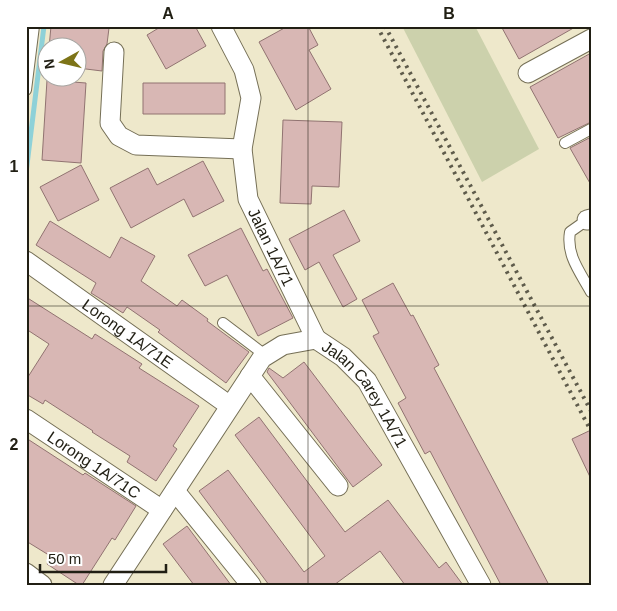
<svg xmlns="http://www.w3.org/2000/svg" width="617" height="611" font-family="Helvetica,sans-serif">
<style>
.green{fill:#ccd1ac}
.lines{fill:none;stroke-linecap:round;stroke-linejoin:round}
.stream{stroke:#8ed1d8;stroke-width:5}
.building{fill:#d8b7b4;stroke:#917371}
.lane-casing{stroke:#756f56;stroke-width:12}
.street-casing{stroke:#756f56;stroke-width:21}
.lane{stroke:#fff;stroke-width:10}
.street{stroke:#fff;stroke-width:19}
.rail{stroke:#5e5b4b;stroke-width:4;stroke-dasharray:2.5 5;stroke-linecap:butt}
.grid{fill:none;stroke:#211f14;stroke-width:1;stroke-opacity:0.55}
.labels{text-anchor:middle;stroke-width:5;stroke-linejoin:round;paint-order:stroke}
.street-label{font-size:16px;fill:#211f14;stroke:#fff}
.neatline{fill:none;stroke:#211f14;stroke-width:2}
.grid-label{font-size:16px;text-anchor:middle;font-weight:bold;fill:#211f14}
</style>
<rect width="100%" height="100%" fill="#eee8cb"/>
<path class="green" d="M402,26H475L539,149L482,182Z"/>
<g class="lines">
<path class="stream" d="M26,173L44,26"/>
</g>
<path class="building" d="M51,26L109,28L107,44L103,51L102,71L78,68V48H49Z
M162,26H195L206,46L166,69L147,35Z
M288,26H308L318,45L309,50L331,89L296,110L259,42Z
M501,26H577L519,59Z
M591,53V122L558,138L530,87Z
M47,80L86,83L81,163L42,160Z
M143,83H225V114H143Z
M283,120L342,122L339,187L312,186L311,204L280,203Z
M591,137V185L570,148Z
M203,161L224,201L193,217L184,199L131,228L110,188L148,168L157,185Z
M81,165L99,200L58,221L40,187Z
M344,210L360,241L333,255L357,299L343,307L319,262L305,270L289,239Z
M50,221L110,258L121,237L155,256L141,281L177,306L182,300L208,319L207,321L249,352L226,383L158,332L160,330L127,307L123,313L91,293L96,283L36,245Z
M241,228L263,271L267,269L293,318L258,336L227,275L205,286L188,255Z
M393,283L411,316L413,315L439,365L434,368L549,585H501L430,451L425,454L398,403L406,398L373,336L379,333L362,300Z
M26,297L92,339L95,334L142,364L139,368L199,406L173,446L177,449L156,481L127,462L130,456L92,432L93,431L45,400L43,404L26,394V380L49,344L26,329Z
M304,362L382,465L353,487L267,372L269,368L283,378Z
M259,417L345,532L388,500L439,568L446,562L463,585H405L380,551L334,585H269L199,491L228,470L304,572L325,556L235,435Z
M591,430V479L572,439Z
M26,438L83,475L85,473L136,506L115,540L112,538L82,585H79L47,564L52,557L26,541Z
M187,526L231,585H194L163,544Z"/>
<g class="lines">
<defs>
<path id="lane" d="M26,90L34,26
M565,143L591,129
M587,220L570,232C566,255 580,272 591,292
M223,323L265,355"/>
<g id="street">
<path id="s1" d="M221,26L244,70L251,98L242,149L248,199L316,339"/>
<path d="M114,52L110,123L119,136L136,145L242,149"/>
<path d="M528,73L591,39"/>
<path d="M587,220L591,219"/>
<path id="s2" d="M26,261L230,406"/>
<path d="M250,376L338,486"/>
<path id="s3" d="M26,419L162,510"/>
<path d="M175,491L251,585"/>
<path d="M26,573L42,585"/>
<path id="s4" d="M113,585L262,358L283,345L316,339L343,357L367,381L481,585"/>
</g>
</defs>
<use href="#lane" class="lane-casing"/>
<use href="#street" class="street-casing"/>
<use href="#lane" class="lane"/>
<use href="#street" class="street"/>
<path class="rail" d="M377,26L591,431
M385,26L591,411"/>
</g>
<path class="grid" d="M308,26V585M26,306H591"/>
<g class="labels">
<g class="street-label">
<text dy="6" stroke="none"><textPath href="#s1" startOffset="234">Jalan 1A/71</textPath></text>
<text dy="6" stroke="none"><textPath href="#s2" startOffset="125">Lorong 1A/71E</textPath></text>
<text dy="6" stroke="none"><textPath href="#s4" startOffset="405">Jalan Carey 1A/71</textPath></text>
<text dy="6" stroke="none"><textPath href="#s3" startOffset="82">Lorong 1A/71C</textPath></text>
</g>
</g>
<rect width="617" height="611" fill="none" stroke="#ffffff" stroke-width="55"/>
<g transform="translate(62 62) rotate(262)"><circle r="24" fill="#ffffff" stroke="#a6a5a1"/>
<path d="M0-4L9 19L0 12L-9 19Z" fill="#7d7417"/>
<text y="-8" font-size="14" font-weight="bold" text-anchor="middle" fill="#211f14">N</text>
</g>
<path d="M40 564v8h126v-8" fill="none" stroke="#211f14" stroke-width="2.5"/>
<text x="48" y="564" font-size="15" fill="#211f14" stroke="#ffffff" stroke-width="4" paint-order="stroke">50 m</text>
<rect x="28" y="28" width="562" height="556" class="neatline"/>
<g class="grid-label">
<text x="168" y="19">A</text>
<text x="449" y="19">B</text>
<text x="14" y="172">1</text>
<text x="14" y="450">2</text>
</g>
</svg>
